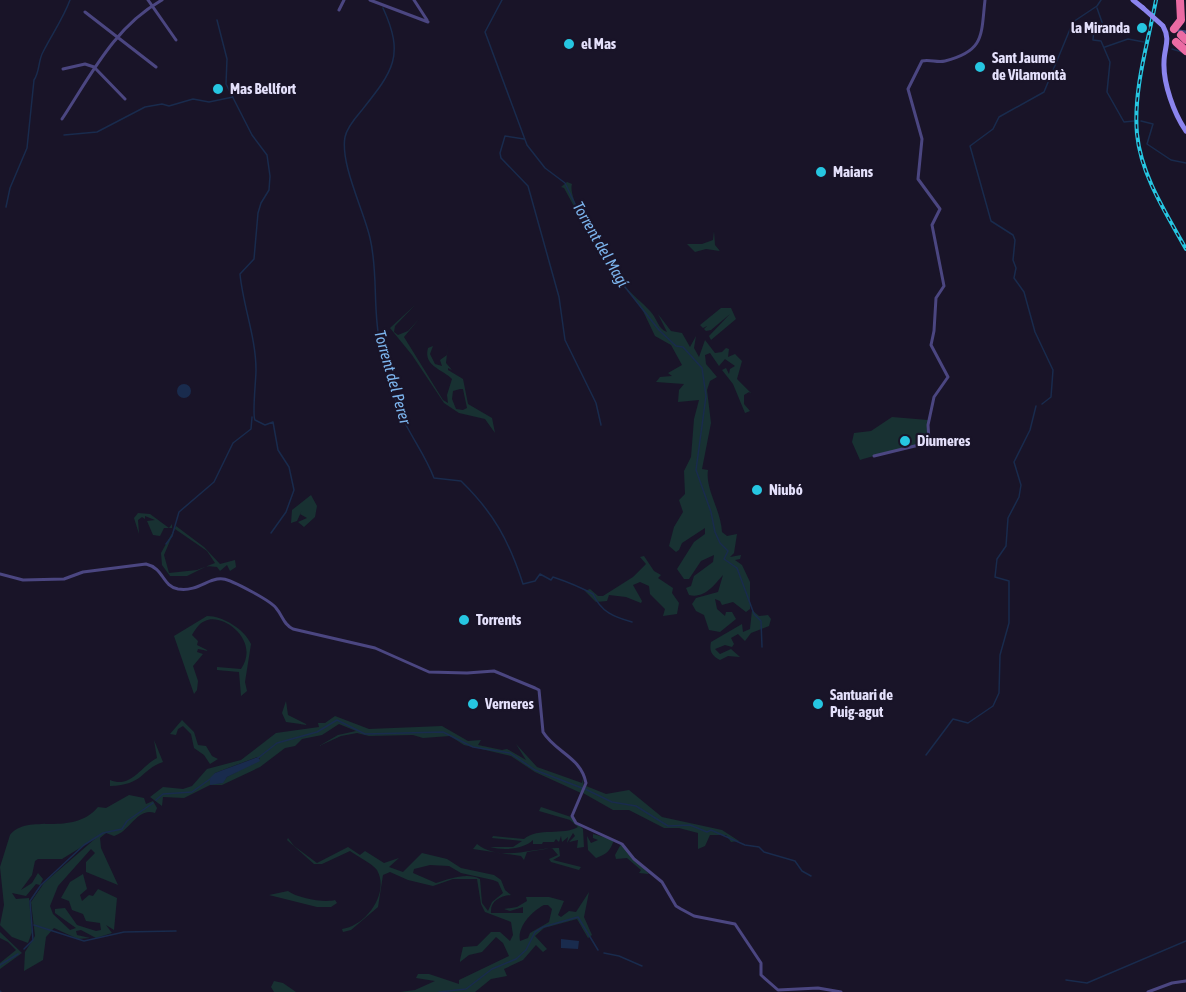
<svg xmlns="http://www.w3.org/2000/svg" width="1186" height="992" font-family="'Asap Condensed',sans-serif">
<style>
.green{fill:#183132;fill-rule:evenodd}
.water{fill:#192b4d}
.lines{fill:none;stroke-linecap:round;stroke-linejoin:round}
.stream{stroke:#192b4d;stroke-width:1.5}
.street{stroke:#4b4681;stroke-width:3}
.secondary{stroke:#8b84ee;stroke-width:5}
.highway{stroke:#eb6ba3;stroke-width:8}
.rail-casing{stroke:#26c6e1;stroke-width:4}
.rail{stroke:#191428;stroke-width:1.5;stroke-dasharray:4.5;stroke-linecap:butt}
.secondary-bridge{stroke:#8b84ee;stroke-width:5}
.poi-dot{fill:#26c6e1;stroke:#191428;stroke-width:2}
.labels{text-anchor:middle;stroke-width:4.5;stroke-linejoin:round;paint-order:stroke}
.poi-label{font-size:15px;font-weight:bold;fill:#e4e0fb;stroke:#191428;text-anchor:start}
.water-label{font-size:16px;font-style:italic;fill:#7cb4ed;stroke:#191428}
</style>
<rect width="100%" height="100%" fill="#191428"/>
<path class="green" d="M567,182L572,184C566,201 612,268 624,285C632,295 642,302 650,311C657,318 658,329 667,332L658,314L671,331L682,333L690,347L696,336L694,348L699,357L705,340L715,353L722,352L726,348L729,349L728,357L735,354L742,361L737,379L752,394L749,392L744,395V404L750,411L745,413L733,384L722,370L726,368L729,374L730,369L735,366L725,359L719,366L710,353L705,355L706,364L717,377L710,381L707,390L711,423L702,469L708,470C705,489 721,510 722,532L727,536L737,534L734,553L730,557L741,555L740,559L735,560L742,565L750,582V609L746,612L733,602L722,605L720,601L715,599L717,609L725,616L726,612H732L736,619L720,632L709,630L704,615L696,611L692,604L696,598L718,592L723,575C715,584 705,599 689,595L686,588L691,586L694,576L713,562L714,555L701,561L689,579H684L677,569L694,542L705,534V528L682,543L679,550L676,552L669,546L674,527L683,512L679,500L685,494L684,471L691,457L694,419L699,400L678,402L679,390L684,384L656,382L660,377L672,376L668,373L682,365L671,345L655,336L643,311L599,252L564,188L561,187Z
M714,231L715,245L720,251L706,249L695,252L687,244H702L713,240Z
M415,305L395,326L394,332L398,335L408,331L419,319L404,337L443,400L448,403L447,395L452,379C442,369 423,366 428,348L433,346L430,354L435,364L442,366L440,360L447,355L448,344L446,363L452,370L448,368V370L463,379L468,404L492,418L495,433L485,419L459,413L444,403L412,355L390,328ZM460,389H463L467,408L463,410L456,409L452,399L453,391Z
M721,308H731L736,319L711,340L709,336L730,314L711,330L706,331L704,329L707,326L703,328L700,325Z
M892,417L928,420V439C919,446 875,455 860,460L852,442L854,433L871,431Z
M311,495L317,506L315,517L304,527L298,522L307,518L300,514L302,510L297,521L291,523L292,510Z
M138,513L150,514L169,528L172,524V528H164L160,536L153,535L147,521L155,520L145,516V519L142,517L138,520L139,534L134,518Z
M176,526L204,547L220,564L235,560L236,567L230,571L227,565L220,571L217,567L207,566L187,576H170L162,565L161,553ZM175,529L207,551L215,563L197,570L169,573L164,555Z
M644,556L654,571L661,575L658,578L673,588L672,593L679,603L677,614L663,616L665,609L650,594L649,586L640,582L633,585L642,601L641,603L626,597L609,595L607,601L596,602L585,591L590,589L598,596H603L633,577L646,564L640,557Z
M752,610L759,616L768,615L771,619L769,626L751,633L745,641L738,634L731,638L734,644L732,647L725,645L715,649L720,654L731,649L740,657L728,656L720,660C712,656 709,651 711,642L742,624L743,632L750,629Z
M207,616C223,616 244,629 251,644L245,682L247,691L241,696L239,672L217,670V667L241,669C261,640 222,612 205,621C199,623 195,630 192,635L198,641L197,645L209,651L198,649L197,652L203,654L193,666L198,681L197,690L194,694L174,636Z
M286,701L288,715L308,725L286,722L282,713Z
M335,716L369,729L442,726L468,741L481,740L478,745L502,750L507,749L526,760L516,744L537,767L582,783L583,778L576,767C583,777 586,781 581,793L535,772L511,756L464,745L450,736L423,738L413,735L369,736L357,733L341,736L319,746L338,735L356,731L339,724L322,735L302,739L295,746L285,748L260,767L222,785H210L184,798L163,797L162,806L150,797L163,787L183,789L192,786L207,769L241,760L276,733L319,727L318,723H325ZM257,757L260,758L257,761L227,777L222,783L210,784L215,773Z
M182,720L194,732L198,745L206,746L212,756L218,759L210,764L204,755L194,748L191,734L183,726L178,729L176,735L170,734Z
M154,740L163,762C140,770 144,785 110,786V780C131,789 141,766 157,758Z
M586,786L606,794L629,790L662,817L722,830L739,841L731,842L726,835H710L705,846L698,849V833L679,828H664L629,810H613L583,793Z
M129,795L144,798L146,804L153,801L157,808L155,813C137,807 130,832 114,836L106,833L100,838L101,848L118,885L86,872V862L95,853L91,849L58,886L50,906L53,914L70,930L76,928L55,913V909L65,908L77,925L96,931L101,930L100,923L86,921L83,914L72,910L69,901L61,898L70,882L83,874L87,889L80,895L82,901L89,895L93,896L98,889L117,898L114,930L106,925L112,933L96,938L81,930L76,931L77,935L90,938L78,939L54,928L46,937L43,960L24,971L25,952L35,936L31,902L44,883L96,838L62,859H38L35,861L32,875L21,890L32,883L38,873L43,879L40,885L36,884L26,896L12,893L16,899L29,898L32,932L28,943L12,937L0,925L4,905L0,867L10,835C28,812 72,838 98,807L106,808Z
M541,807L571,817L583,829L584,847L577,848L578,840L569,842L575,836L573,833L567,843L568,837L562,842L561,836L559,842L556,839L554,842H543L542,844H533V840C524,849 504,851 490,847H513L522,841L492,838L493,836L524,839C538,827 563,836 578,827L570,820L539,811Z
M593,834L614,840C610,851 607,854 596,858L588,850L587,836L591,843L598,840L593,838Z
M288,838L294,846L317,863L348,847L360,855L365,851L384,863L399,858L389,867L403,872L422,853L447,859L461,868L494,875L501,880L505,890L511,895C500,896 490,901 491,913H523V907L510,911L504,909L517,907L527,901L526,897H549L564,901L558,915L561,917L569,911L576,912L589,892L584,917L592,935L588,938L577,919L544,928L535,936L547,949L543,952L536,945L523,960L504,969L507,976L491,979L475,992H400L415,990L435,981L416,978L418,974H429L459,984V980L509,956L503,943L496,937L482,952L469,955L460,962V960L463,947L477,946L491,932H500L510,941L513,935L511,922L485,912L481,904L477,879H453L433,886L408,880L390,872L383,875L378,907L351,930L343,932L342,929C366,926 390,893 377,870C373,864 357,856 350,851L322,864H314L287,840ZM430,865L449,866L461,873L493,880L498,882L503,893L492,902L488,911L482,903L480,879C467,872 449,879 436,883L413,873L414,869ZM544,905H548L552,909L549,922L530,933L528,938L520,941C517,927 532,911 544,905Z
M477,844C501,863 533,847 559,848L560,856L553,860L581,867L579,870L551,862L549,859L558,855L552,848L527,852L524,860L521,856L473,849Z
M621,844L649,874L639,873L641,870L627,858L616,859L615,855Z
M288,891C297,898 324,903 335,900L337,903L331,907H317L269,895Z
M0,932L22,953L0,969V963L16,950L8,942L0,938Z
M274,981L283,983L296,992H274L271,987Z"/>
<path class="water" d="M177 391a7 7 0 1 1 14 0a7 7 0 1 1-14 0Z
M258,757L260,761L227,777L223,783L210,785V778L215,773Z
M561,939L579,941L578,949L561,948Z"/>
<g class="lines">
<path class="stream" d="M502,0L485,32L527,145L545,168L565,183L576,206L621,282L659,330L676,346L683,347L702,368L706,396L696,470L711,512L715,532L720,543L728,551L724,559L737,568L754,614L761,621L762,647
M383,8C405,56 393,71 362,110C356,117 347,127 345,137C340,164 364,211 370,238C378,271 373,306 379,338C382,357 396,406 404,421C414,441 426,457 434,478L461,481C494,513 509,541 523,584L535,581L540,574L551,580L553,577C568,582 580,587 593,594C601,612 614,617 632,622
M1097,8L1103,25L1094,29L1093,40L1101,41L1110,62L1107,92L1124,122L1134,121
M217,20L227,59L226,84L252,135L267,155L270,176L269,190L261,203L258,213L254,259L240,274C243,306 256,337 256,370C256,380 252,415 255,420L265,425L273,422L278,450L289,467L294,490L286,512L271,533
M1105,47L1128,39L1144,42
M1172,49L1182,52
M1141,121L1153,124L1147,144L1171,160L1186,163
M64,135L97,132L145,107L162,104L169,106L193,99L209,102L233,97
M524,139L505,136L500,153L501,158L528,186L559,297L565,340L596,403L601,425
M6,207L10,188L27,148L34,80C40,71 38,61 43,52C52,34 63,19 70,0
M1042,404L1051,397L1053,370L1035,332L1024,292L1014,278L1016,268L1013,260L1015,240L1013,235L991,221L970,146L993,129L999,117L1044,92L1073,22L1097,6L1101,0
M166,544L172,536L179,512L214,482L233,443L251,429L252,417
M926,755L953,719L968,723L993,706L999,693L1000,655L1009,623V581L995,577L997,559L1006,546L1008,518L1019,497L1021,485L1014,462L1030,430L1036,406
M258,758L277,743L317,732L337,720L365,734L443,732L473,747L510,753L535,770L582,788
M585,789L612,802L636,806L668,826L690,825L707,832L711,830L745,845L759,847L764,852L795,861L802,871L811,876
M156,800L163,794L192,792L210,779
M34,925L84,941L124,932L176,931
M24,949L33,940L30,901L41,885L84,845L103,833L122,829L127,821L153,803
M604,953L619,956L642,966
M0,965L18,954
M1066,980L1087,983L1186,941
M0,991L1,992
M439,992L466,989L492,969L516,959L526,950L535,932L543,927L578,917L598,950"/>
<path class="street" d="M148,0L176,40
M370,0L428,22
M414,0L427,20
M339,10L344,0
M85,12L156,67
M1179,31L1186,32
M63,69L85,64L94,67L125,99
M62,119C91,75 114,27 162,0
M874,456L923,444L929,440L928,425L934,397L948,377L931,345L934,331L936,298L944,286L932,225L940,209L918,179L922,139L908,89L922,61C930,59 937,63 945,61C985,51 981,35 985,0
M0,574L23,580L64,579L83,572L146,564C164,568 162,586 178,589C199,592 208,577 223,579C232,580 271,601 276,608C283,616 283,624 293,629L375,648L429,672L467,673L494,671L535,688L539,690L543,732C555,752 581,757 586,783L572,816L576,823L622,844L634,859L662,882L676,906L681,909L694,916L735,924L761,963V975L778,990L818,988L841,992
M1148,992L1172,983L1186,981"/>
<path class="secondary" d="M1133,0L1143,8
M1163,26C1171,40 1164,48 1164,62C1163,83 1174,114 1186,131"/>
<path class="highway" d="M1174,29L1181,20L1180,0
M1181,35L1186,40
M1176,42L1186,51"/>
<defs>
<path id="rail" d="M1156,0C1148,43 1133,90 1137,134C1141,175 1166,213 1186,249"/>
</defs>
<use href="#rail" class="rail-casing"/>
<use href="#rail" class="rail"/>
<path class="secondary-bridge" d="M1143,8L1162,25"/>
</g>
<g class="poi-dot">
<circle cx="1142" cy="28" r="6"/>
<circle cx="569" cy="44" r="6"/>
<circle cx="980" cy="67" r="6"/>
<circle cx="218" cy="89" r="6"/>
<circle cx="821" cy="172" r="6"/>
<circle cx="905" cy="441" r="6"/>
<circle cx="757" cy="490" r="6"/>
<circle cx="464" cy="620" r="6"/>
<circle cx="473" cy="704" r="6"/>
<circle cx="818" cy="704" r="6"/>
</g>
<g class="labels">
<g class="poi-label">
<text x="1130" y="33" text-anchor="end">la Miranda</text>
<text x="581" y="49">el Mas</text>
<text x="992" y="63">Sant Jaume<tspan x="992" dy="17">de Vilamontà</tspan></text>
<text x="230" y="94">Mas Bellfort</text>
<text x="833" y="177">Maians</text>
<text x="917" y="446">Diumeres</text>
<text x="769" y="495">Niubó</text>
<text x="476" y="625">Torrents</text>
<text x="830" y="700">Santuari de<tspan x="830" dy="17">Puig-agut</tspan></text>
<text x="485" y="709">Verneres</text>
</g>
<g class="water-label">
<text transform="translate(601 244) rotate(60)" y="6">Torrent del Magí</text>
<text transform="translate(393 377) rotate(74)" y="6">Torrent del Perer</text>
</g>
</g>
</svg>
